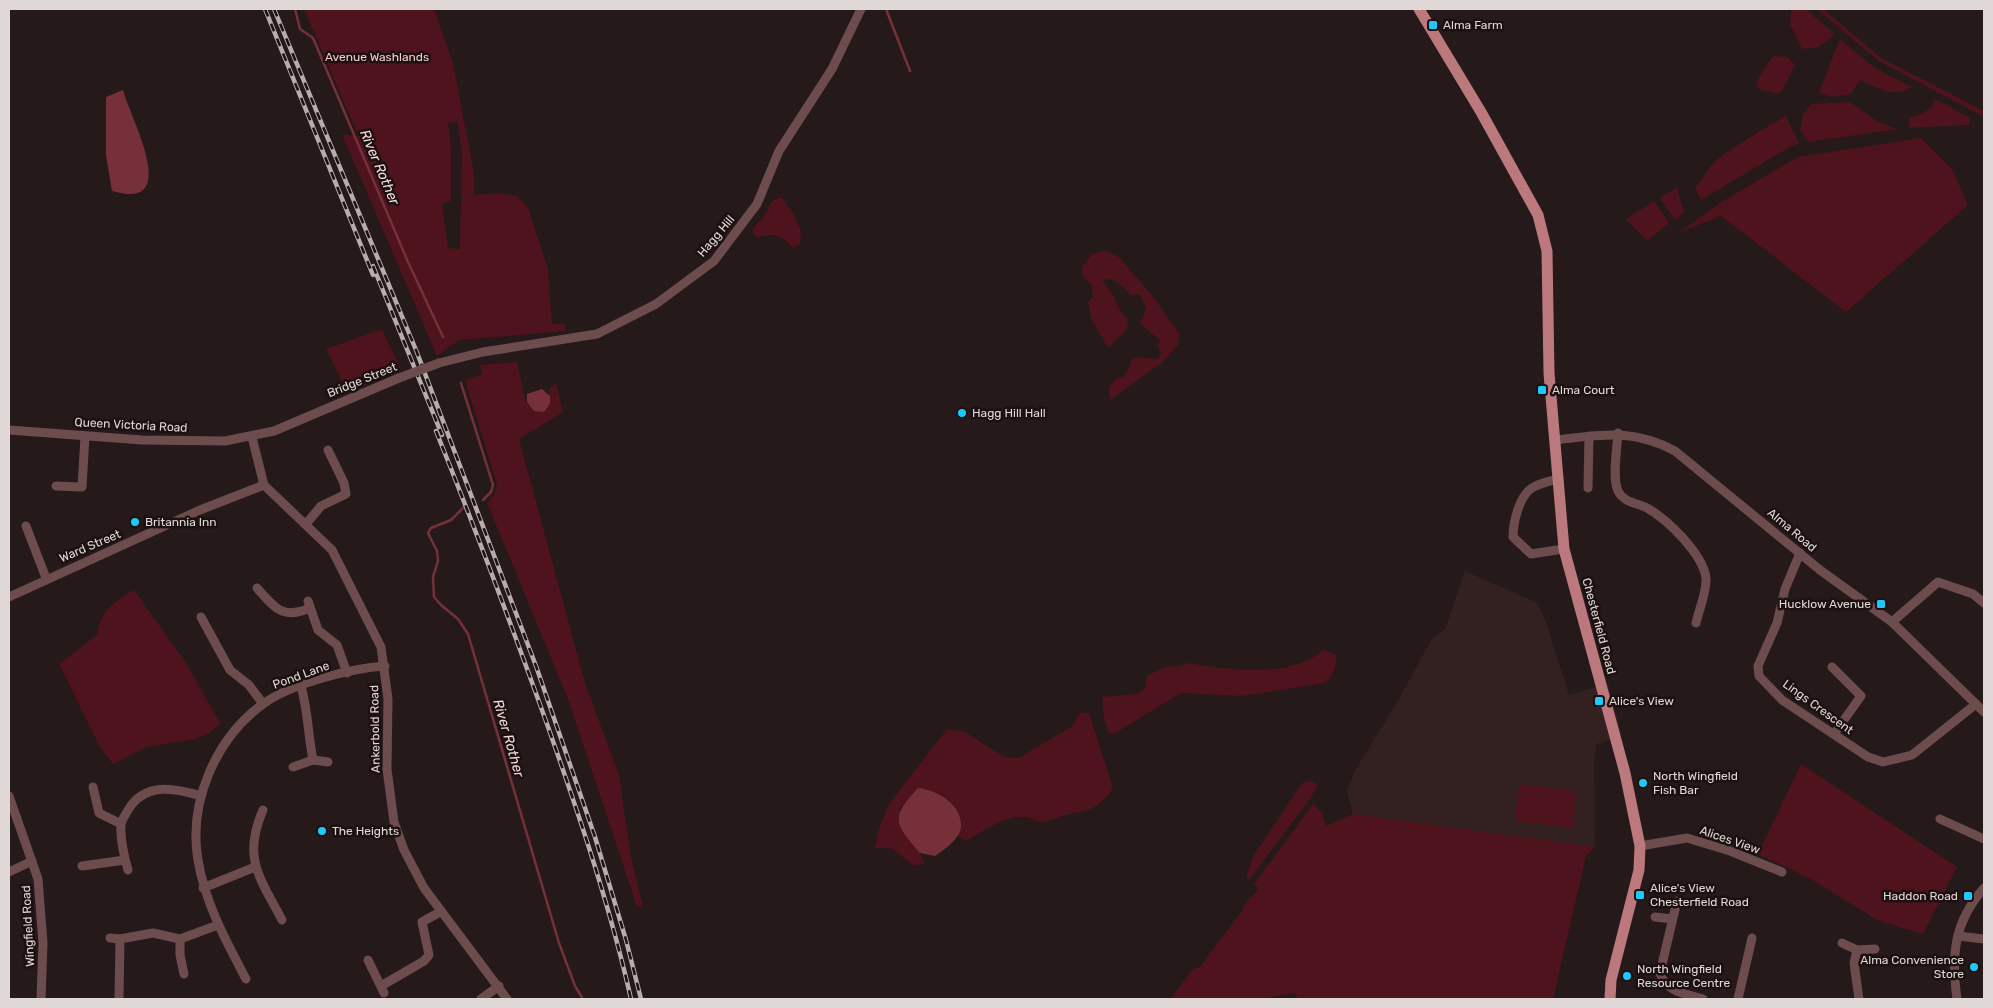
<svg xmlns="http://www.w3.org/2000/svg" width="1993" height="1008" font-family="Rubik,sans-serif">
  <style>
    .built { fill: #332021 }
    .green { fill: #4f131d; fill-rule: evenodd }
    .water { fill: #763039 }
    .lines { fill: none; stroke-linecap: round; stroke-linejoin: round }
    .stream { stroke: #763039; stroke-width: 2.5 }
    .minor { stroke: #6c4c4d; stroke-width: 9 }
    .major { stroke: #bc797d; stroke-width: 11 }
    .rail-casing { stroke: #b7adad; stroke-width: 4.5 }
    .rail { stroke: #1c1011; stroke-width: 2.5; stroke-dasharray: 8; stroke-linecap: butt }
    .minor-bridge { stroke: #6c4c4d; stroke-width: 9 }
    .poi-dot { fill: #1dc9fc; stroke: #1c1011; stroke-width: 2 }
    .labels { text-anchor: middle; stroke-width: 5; stroke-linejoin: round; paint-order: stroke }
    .poi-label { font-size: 12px; fill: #e0d7d7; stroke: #1c1011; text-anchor: start }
    .park-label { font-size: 12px; fill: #f7cacc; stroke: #1c1011 }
    .street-label { font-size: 12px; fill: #e0d7d7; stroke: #1c1011 }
    .water-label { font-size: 14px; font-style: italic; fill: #f3dbdc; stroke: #1c1011 }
  </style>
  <rect width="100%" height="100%" fill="#26191a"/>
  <polygon class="built" points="1465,571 1536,602 1545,619 1569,695 1608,683 1622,737 1596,744 1594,766 1595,847 1353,814 1347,791 1356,769 1400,697 1431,640 1445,629"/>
  <g class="green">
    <path d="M304,9H434L453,63L474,173V195L497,193L517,196L528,208L548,269L552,324H565L566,331L459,340L437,356L342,134L359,137ZM457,122L462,155L460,249L448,248L442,203L451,201V147L448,123Z"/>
    <polygon points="1791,9 1805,9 1835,34 1819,47 1802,49 1790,24"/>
    <polygon points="1817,9 1823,9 1881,58 1984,111 1984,117 1879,61"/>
    <path d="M1840,39L1875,68L1912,87C1895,99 1876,87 1860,80L1851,94L1830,97L1819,92Z"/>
    <polygon points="1773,56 1788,57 1795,65 1785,86 1779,94 1758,89 1757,80"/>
    <polygon points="1934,100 1939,101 1970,118 1969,125 1908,128 1910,118 1923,113 1932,107"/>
    <polygon points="1850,102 1880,123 1898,129 1809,142 1800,131 1803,114 1811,104"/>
    <path d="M1786,116L1799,144L1793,145L1701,200L1695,188C1702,181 1705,173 1711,166C1720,153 1770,125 1786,116Z"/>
    <polygon points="1921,138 1952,169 1968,205 1846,312 1721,216 1680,232 1723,201 1798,157"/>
    <polygon points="1677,187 1684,213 1675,220 1660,198"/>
    <path d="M782,197C791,213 806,226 799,245L792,247C780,233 775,234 757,237L753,234V228L763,218L772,201Z"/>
    <polygon points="1654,201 1669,223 1647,241 1626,219"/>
    <path d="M1105,251L1119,257L1151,294L1179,333L1178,345L1163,362L1110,400L1109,387L1117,378L1125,376L1133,357L1158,359L1161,353L1158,347L1160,340L1140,323L1146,309L1140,294L1131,295C1122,285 1116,279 1102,279C1105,286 1111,290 1114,297C1119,306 1119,312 1128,319L1127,330L1108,348L1091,318L1088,302L1093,297L1092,285L1083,277L1081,268L1092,254Z"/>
    <polygon points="382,329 401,369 348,393 326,349"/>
    <polygon points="517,362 525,400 534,411 550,404 549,389 556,383 563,412 519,439 585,683 619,775 631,858 643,907 637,907 568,699 487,503 494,495 497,484 465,380 482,374 480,365"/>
    <path d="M134,590L186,663L220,723L211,732L196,739L146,747L113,764L100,747L59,664L97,635C101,609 113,603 134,590Z"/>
    <path d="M1323,649L1336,655C1337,667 1334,674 1326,683L1241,696L1181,693L1115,733H1109L1104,718L1102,697L1136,694L1145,688L1147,676L1165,667L1180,666L1189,663C1225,670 1296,679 1323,649Z"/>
    <path d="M1080,713H1089L1113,788C1098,809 1092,810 1068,814C1059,816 1052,821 1042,822C1036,822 1030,817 1023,817C1004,816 982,832 966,841L957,835C972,809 938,796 919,788L900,808V828L920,853L925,864L913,865L891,848H875L879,829L889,804L947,729L965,732L1006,758H1018L1071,727Z"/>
    <polygon points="1801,764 1957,867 1923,934 1877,920 1809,878 1758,854"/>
    <polygon points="1312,781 1318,786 1309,800 1249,880 1246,878 1253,857 1302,783"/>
    <polygon points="1519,784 1576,791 1573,828 1515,821"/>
    <polygon points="1313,804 1322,813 1326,826 1353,814 1595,847 1586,856 1553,999 1297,999 1296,993 1267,998 1170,999 1193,969 1200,967 1242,911 1246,902 1259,889 1254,884"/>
  </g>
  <g class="water">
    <path d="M123,90C131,120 183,212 112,191L106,155V97Z"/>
    <polygon points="542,389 550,396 550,404 544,412 534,411 527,402 527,394"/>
    <path d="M918,788C937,790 963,805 961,827C960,839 944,850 935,856L920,853C894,823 890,818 918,788Z"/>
  </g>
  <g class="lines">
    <g class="stream">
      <polyline points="295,9 300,29 313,38 408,262 443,337"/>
      <polyline points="886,9 910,71"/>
      <polyline points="461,383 493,485 491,492 483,500"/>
      <polyline points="464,507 451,520 431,528 428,533 437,551 438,561 433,577 434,597 441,605 458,619 468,634 559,943 575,986 583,999"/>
    </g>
    <g class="minor">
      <polyline points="439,363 483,352 597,334 656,304 714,261 757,204 779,151 832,69 861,9"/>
      <polyline points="9,430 142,440 225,441 274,431 399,378"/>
      <path d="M1618,433C1617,448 1612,479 1618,491C1623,502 1637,503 1647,508C1667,519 1703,554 1706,578C1707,592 1699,609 1696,623"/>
      <polyline points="252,437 264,485 332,550 381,647 388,699 387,769 394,822 404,850 424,888 507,999"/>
      <path d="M1555,440C1601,435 1632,428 1675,451L1820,570L1892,622L1984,712"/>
      <path d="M1559,479C1549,481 1540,483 1532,488C1519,496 1513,523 1513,537L1531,554L1564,549"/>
      <polyline points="56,486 82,487 85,436"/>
      <polyline points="1588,488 1589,436"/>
      <polyline points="306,524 321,506 346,494 344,483 328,450"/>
      <polyline points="26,526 46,578"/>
      <polyline points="1800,553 1785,589 1777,623 1758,666 1759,676 1782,700 1868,757 1883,762 1912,755 1976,704"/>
      <path d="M257,588C275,608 282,620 310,608"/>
      <polyline points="9,597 200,510 264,485"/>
      <polyline points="308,601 318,630 337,645 347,673"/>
      <polyline points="201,617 230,670 249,685 263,704"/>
      <polyline points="1892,622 1938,582 1973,594 1984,603"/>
      <polyline points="1832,667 1861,696 1834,734"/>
      <path d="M301,686C308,711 308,735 313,760L328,762"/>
      <polyline points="293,767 313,760"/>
      <polyline points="93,787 99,813 121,824"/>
      <polyline points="9,796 38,879 43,943 41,999"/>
      <path d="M263,810C242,858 260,878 282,920"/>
      <polyline points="1940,819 1984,839"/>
      <polyline points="1640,846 1687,838 1730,851 1782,872"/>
      <polyline points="82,866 125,860"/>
      <path d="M128,870C124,857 120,837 121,824C122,819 126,814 128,810C145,782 174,788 201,796"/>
      <polyline points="9,872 32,861"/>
      <polyline points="203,888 255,867"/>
      <path d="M1677,901L1660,973C1666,992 1686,994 1703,999"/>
      <polyline points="1655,917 1672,919"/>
      <polyline points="1958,936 1984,939"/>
      <polyline points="110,938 120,939 153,933 180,939 218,925"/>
      <polyline points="180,939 180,955 184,974"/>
      <polyline points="1842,943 1857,950 1854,963 1859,999"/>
      <polyline points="1857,950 1875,949"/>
      <polyline points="368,960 384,993"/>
      <path d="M246,979C226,941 205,903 198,860C188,802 216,738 263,704C290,684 352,668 385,666"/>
      <polyline points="381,986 424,961 429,955 422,922 440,912"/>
      <polyline points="119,999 120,939"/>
      <polyline points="481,999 499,986"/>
      <polyline points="1738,999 1752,938"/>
      <path d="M1957,999C1951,955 1954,922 1984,888"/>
    </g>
    <polyline class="major" points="1419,9 1481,112 1538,215 1547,251 1549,373 1564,549 1625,773 1640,846 1639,870 1611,980 1610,999"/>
    <defs>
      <g id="rail">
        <polyline points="265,9 373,275"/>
        <polyline points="274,9 416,350 536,666 595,837 626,940 641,999"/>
        <polyline points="373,266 442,435"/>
        <path d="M436,431C475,528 512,626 547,724C579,815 610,906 631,999"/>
      </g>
    </defs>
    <use href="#rail" class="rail-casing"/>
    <use href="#rail" class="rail"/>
    <polyline class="minor-bridge" points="399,378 439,363"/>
  </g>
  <g class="poi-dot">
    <rect x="1428" y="20" width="10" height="10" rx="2.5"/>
    <rect x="1537" y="385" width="10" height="10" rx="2.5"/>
    <circle cx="962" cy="413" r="5"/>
    <circle cx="135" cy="522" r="5"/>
    <rect x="1876" y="599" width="10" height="10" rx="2.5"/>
    <rect x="1594" y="696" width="10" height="10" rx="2.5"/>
    <circle cx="1643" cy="783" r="5"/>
    <circle cx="322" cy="831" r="5"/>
    <rect x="1635" y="890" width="10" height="10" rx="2.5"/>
    <rect x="1963" y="891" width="10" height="10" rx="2.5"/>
    <circle cx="1974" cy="967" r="5"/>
    <circle cx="1627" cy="976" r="5"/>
  </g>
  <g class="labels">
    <g class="poi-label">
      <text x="1443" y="29">Alma Farm</text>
      <text x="1552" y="394">Alma Court</text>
      <text x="972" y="417">Hagg Hill Hall</text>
      <text x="145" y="526">Britannia Inn</text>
      <text x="1871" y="608" text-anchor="end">Hucklow Avenue</text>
      <text x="1609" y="705">Alice's View</text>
      <text x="1653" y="780">North Wingfield<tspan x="1653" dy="14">Fish Bar</tspan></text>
      <text x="332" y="835">The Heights</text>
      <text x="1650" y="892">Alice's View<tspan x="1650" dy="14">Chesterfield Road</tspan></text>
      <text x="1958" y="900" text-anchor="end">Haddon Road</text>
      <text x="1964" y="964" text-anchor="end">Alma Convenience<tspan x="1964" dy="14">Store</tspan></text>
      <text x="1637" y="973">North Wingfield<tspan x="1637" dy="14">Resource Centre</tspan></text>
    </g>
    <g class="park-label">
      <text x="377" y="61">Avenue Washlands</text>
    </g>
    <g class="street-label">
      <text transform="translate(716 236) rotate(-50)" y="4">Hagg Hill</text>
      <text transform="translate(362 380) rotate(-22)" y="4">Bridge Street</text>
      <text transform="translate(131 425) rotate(3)" y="4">Queen Victoria Road</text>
      <text transform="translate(1792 530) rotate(40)" y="4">Alma Road</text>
      <text transform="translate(90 546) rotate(-23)" y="4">Ward Street</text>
      <text transform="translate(1599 626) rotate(75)" y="4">Chesterfield Road</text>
      <text transform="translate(301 675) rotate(-20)" y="4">Pond Lane</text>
      <text transform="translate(1818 707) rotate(36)" y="4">Lings Crescent</text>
      <text transform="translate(375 729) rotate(-91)" y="4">Ankerbold Road</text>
      <text transform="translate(1730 840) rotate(19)" y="4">Alices View</text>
      <text transform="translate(28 926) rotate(-93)" y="4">Wingfield Road</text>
    </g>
    <g class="water-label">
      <text transform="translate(380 167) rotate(67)" y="5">River Rother</text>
      <text transform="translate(509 738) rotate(74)" y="5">River Rother</text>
    </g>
  </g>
  <rect width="1993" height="1008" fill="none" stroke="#e0d7d7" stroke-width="20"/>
</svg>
